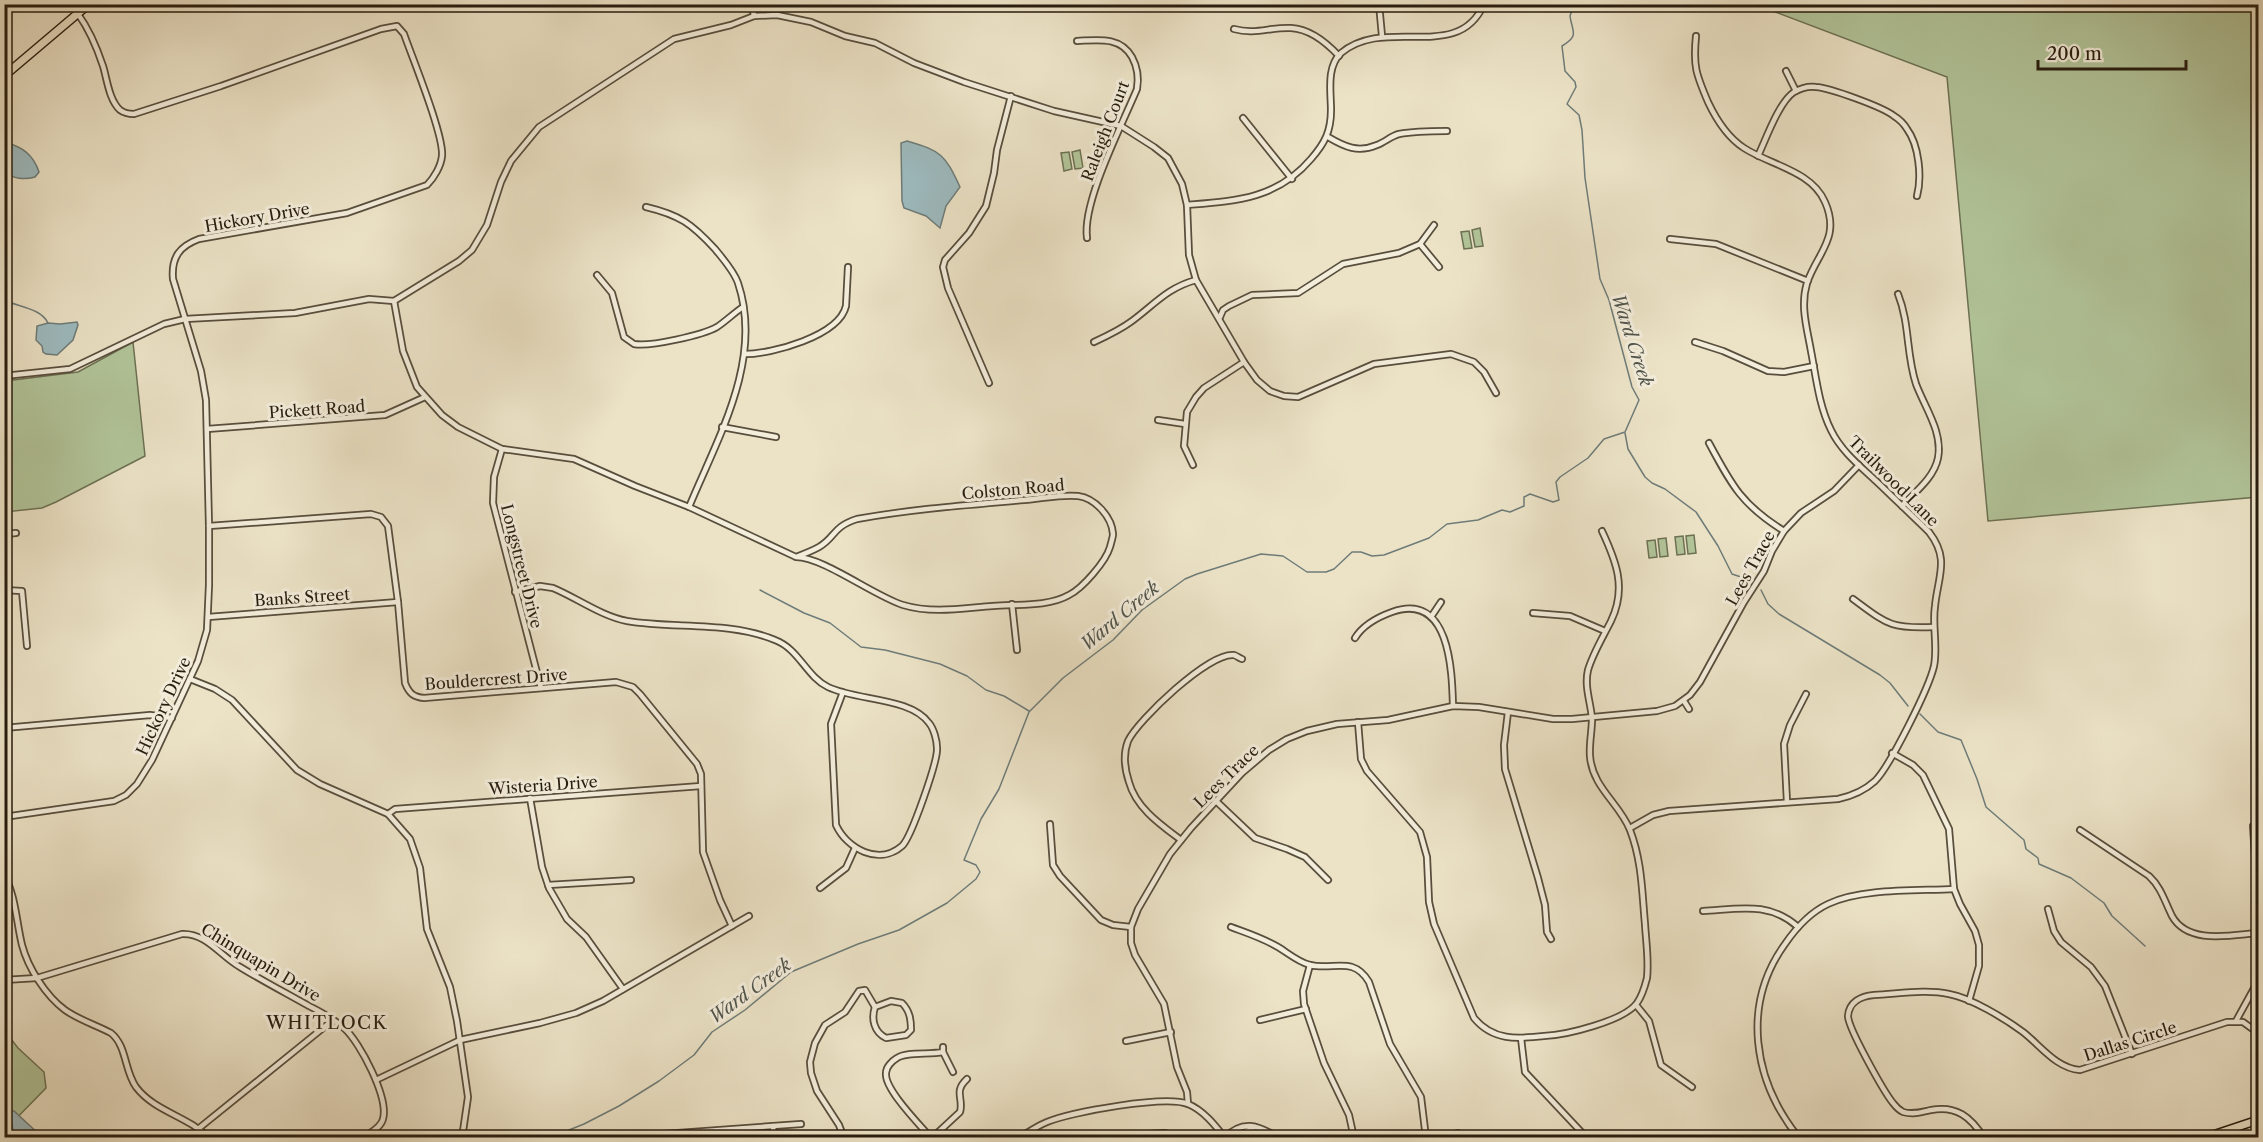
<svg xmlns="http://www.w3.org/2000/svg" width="2263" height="1142" font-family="'Libre Caslon Text',serif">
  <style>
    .green { fill: #b2c59a; stroke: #6c7154; stroke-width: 1.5 }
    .water { fill: #9dbbc0; stroke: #6e7c79; stroke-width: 1.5 }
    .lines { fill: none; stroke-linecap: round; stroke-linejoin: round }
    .stream { stroke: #6e7c79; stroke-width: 1.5 }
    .minor-casing { stroke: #584e3d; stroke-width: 8 }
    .primary-casing { stroke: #271d0f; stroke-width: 10 }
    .trunk-casing { stroke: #271d0f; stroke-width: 10 }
    .minor { stroke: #f3eddb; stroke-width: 4.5 }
    .primary { stroke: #ece3c7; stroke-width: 7 }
    .trunk { stroke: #ece3c7; stroke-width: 7 }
    .labels { text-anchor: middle; stroke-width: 6; stroke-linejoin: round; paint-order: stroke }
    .street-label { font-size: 16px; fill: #271d0f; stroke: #f3eddb }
    .water-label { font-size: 18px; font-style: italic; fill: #50544d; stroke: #f3eddb }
    .neighbourhood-label { font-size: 18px; letter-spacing: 1.5px; fill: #271d0f; stroke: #f3eddb }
  </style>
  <rect width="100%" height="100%" fill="#ece3c7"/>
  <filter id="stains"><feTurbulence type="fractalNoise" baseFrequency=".00333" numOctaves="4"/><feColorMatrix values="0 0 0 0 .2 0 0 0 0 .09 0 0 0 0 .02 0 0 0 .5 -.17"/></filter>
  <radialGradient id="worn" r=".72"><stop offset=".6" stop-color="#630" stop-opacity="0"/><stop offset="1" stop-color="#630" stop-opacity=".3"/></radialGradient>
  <g class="green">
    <path d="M1757,5H2258V392L2254,395C2253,404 2252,410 2258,417V497L1988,521L1947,77Z"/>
    <polygon points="1080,150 1083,168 1075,169 1072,152"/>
    <polygon points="1069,152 1072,169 1064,171 1061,153"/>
    <polygon points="1480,228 1483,246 1475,247 1472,230"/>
    <polygon points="1469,231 1472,248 1464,249 1461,232"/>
    <polygon points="133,342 145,456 56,502 42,508 5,512 5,381 78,372"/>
    <polygon points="1694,535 1696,553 1688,554 1686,536"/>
    <polygon points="1683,536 1685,554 1677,555 1675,537"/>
    <polygon points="1666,538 1668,556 1660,557 1658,539"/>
    <polygon points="1655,540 1657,557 1649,558 1647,541"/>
    <polygon points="4,1030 18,1048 44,1072 46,1088 5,1130"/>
  </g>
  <g class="water">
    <path d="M907,141C942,151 945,155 960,187L946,206L940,228L926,216L904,208L902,201L901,143Z"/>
    <path d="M5,142C22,147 33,154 39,172L35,177C25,180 13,179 5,172Z"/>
    <polygon points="77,322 78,325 73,340 57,355 46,354 43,352 42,346 36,340 37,326 48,323 60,324"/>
    <polygon points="10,1111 14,1111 42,1137 14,1137"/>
  </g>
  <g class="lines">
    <g class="stream">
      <path d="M4,300C18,307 41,308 48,323"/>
      <polyline points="1625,433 1628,449 1645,477 1652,483 1665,489 1696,512 1718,546 1732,574 1747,579"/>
      <polyline points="760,590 804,613 830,623 861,647 885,650 940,664 967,676 986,690 1004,696 1029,711"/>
      <polyline points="1761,590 1768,604 1779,614 1880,675 1890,683 1908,706"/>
      <polyline points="1920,714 1938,732 1961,740 1977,779 1986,807 2024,840 2026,849 2038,858 2039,864 2071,878 2104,903 2112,916 2145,946"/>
      <path d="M549,1138L584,1124L619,1106L659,1081L694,1055L712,1032L745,1010L791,972L858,944L899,930L947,903L976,879L980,872L976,865L964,860L981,819L999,789L1029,712L1063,678L1113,640L1142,610L1185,579L1197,574L1261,554L1283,556L1307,572H1326L1334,569L1352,552H1361L1372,556L1384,555L1429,538L1447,524L1478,520L1502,510L1510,512L1524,506V497L1530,494L1553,502L1559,500L1556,482L1560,477L1588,458L1604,439L1625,432L1639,400L1632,387L1609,300L1600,279L1585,178L1582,130L1579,115L1567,104L1576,87L1575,82L1565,71L1562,46C1580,35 1572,32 1570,16L1574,4"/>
    </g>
    <defs>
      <g id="minor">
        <polyline points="752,4 754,16"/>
        <polyline points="1379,4 1382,36"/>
        <polyline points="4,15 17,4"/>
        <path d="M1234,29C1255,35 1270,27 1291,28C1310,29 1326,42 1339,56"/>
        <path d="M1077,41C1098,40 1120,36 1132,57C1138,68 1139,77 1137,89C1122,125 1082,202 1087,238"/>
        <polyline points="1786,71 1796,91"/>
        <polyline points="1243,118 1292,179"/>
        <path d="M1328,137C1345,147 1358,153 1377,145C1385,142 1391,136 1399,134C1415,131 1431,131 1447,131"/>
        <path d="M1758,156C1766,139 1779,102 1794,92C1801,88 1809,86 1816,87C1830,88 1883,107 1894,116C1899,119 1904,124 1907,129C1919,145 1922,177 1917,196"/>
        <path d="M1187,205C1236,201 1277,199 1311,159C1325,143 1331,131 1331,110C1331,92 1326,67 1341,53C1386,15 1458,64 1484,4"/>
        <path d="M646,207C680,215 692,224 715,249C723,259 734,271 738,283C764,360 717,439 689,507"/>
        <polyline points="1670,239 1716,244 1808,281"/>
        <polyline points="1420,244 1439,267"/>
        <path d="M597,275L612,293L624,337L634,344C650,347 703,335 717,327C726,321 734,313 743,307"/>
        <path d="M1898,294C1910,324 1906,354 1916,384C1925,408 1943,432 1938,458C1934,478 1915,492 1902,506"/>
        <path d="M394,301L403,351L417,387L442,415L458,427L502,449L574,459L635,486L689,507L796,557C804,554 812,551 819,547C836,537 832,527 857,519C913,509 968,505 1024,500C1042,499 1060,494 1078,496C1095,498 1112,517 1113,534C1113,537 1111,543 1110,547C1106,561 1083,588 1069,595C1048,607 1017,604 993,606C964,608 933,614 903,605C874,596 823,557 796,557"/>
        <polyline points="1220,317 1223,310 1229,306 1252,295 1298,293 1343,264 1399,253 1420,244 1434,225"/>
        <path d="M1094,342C1107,336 1120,330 1132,321C1155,304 1167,288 1196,280"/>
        <polyline points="1695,342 1723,351 1768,371 1784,372 1814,366"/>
        <path d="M745,354C772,354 839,336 846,306L848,267"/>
        <polyline points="4,376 70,369 164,324 185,319 295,313 369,299 394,301 459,261 472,250 487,225 501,182 511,161 539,127 674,39 731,25 754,16 777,15 811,22 845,36 875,43 914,63 964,82 1054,111 1121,126 1154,147 1168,158 1182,184 1187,205 1189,255 1196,280 1244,362 1257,380 1270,391 1284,396 1298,397 1374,364 1451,354 1474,362 1484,372 1496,393"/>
        <polyline points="989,383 948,288 943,267 945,260 969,233 986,206 994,173 997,150 1011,96"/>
        <polyline points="1158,420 1185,424"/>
        <polyline points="722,427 776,437"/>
        <polyline points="207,429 385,415 425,397"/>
        <path d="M1709,443C1732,486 1742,505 1784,531"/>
        <polyline points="502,449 494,477 493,503 541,688"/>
        <polyline points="1193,465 1184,446 1187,412 1196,397 1204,388 1244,362"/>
        <path d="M209,526L371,514L381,517L388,526L398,602L405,683C409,693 413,697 424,698L616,682L633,687L640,694L697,764L701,774L703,852L720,900L732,926"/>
        <polyline points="4,534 16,533"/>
        <polyline points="4,590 22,591 27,646"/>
        <path d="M515,592L540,586L553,588C577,598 601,616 627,621C675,629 729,621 775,640C799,649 806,676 828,687C857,701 910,697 929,723C934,729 937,741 937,748C938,761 911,838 902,846C879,866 847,849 836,825L831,724L843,692"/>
        <path d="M1853,599C1887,624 1890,629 1934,627"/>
        <polyline points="1012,604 1017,650"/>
        <polyline points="1533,613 1570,616 1605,631"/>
        <polyline points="208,617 398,602"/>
        <polyline points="1431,617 1441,602"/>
        <path d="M1355,638C1363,625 1378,617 1392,612C1450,591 1452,671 1453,706"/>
        <polyline points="190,679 215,689 232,700 297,770 320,784 388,814 410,839 420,868 427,929 450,987 457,1021 468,1097 462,1138"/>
        <polyline points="1684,701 1689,709"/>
        <polyline points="1508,712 1504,745 1505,769 1538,878 1545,905 1547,932 1551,939"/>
        <path d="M1358,722L1361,759L1367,771L1420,832L1427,857L1429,902L1434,924L1474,1018C1493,1041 1517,1039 1544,1036C1566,1035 1624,1021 1637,1003C1642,996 1645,986 1647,978C1649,960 1646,942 1645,924C1642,892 1642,861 1630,830C1620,804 1592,787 1590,756C1589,744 1592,731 1592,719C1591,703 1584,687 1588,670C1593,653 1603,637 1611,621C1627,588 1616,561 1602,531"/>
        <polyline points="4,728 150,715 172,718"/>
        <polyline points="1892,753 1913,765 1923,775 1949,829 1954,889 1960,904 1975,931 1979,945 1979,966 1969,1001"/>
        <polyline points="530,798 542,867 549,888 567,919 586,937 623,989"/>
        <polyline points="1216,801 1255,838 1287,849 1305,857 1328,880"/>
        <polyline points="1787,802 1784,744 1790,725 1806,694"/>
        <polyline points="388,814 395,809 701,786"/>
        <path d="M4,817L114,801L126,795L137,784L152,760L198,661L207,630L209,585V526L206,400L201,371L173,279C171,257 180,246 199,239L347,213L427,185C434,178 441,166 442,156C444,135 412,57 404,34L397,26L381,29L221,86L134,114C129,114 124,113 120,110C109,100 107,79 103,66C97,48 89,29 78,14"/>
        <polyline points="1050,824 1053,865 1060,876 1101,920 1113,925 1131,927"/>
        <polyline points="2253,826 2258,900"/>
        <path d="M1630,828L1653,815L1669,811L1838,799C1852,796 1864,791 1875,781C1890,766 1929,688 1934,666C1938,646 1932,626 1935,606C1938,576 1950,559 1929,532C1911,515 1894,498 1876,481C1860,466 1841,451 1831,430C1819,406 1816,377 1811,351C1807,328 1800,306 1807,283C1817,253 1841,238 1825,202C1812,171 1770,165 1744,148C1727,137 1716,119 1708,102C1696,74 1693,66 1696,36"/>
        <path d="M2080,830L2149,876C2161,887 2165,902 2172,916C2188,945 2231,935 2258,933"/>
        <path d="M1181,840C1161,825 1136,808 1129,782C1125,770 1123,754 1128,741C1138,720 1209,652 1234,655C1237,656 1239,658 1242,659"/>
        <path d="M4,874C16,897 16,920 22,945C28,968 46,996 65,1010C79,1020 96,1025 111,1033C127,1046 124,1070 136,1087C155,1112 188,1116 209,1138"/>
        <polyline points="548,885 631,880"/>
        <polyline points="820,888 846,868 855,848"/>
        <polyline points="2048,909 2054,931 2061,942 2091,967 2105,986 2132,1054"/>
        <path d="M1703,911C1739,909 1769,901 1798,927"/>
        <path d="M1231,927C1247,933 1263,938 1278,947C1288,953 1298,962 1310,965C1333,971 1353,955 1369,982L1390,1044L1421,1097L1426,1138"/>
        <polyline points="1310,965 1303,991 1304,1004 1324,1063 1349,1115 1354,1138"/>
        <path d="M4,980L37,978L182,934C207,933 220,956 240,967C263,981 286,993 309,1006C321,1012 334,1019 344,1028C360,1042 389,1098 383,1119C381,1128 369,1133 363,1138"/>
        <path d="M891,1001L902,1003C910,1011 911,1020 911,1030L906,1035L886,1038C874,1032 871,1019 875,1007Z"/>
        <polyline points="1636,1005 1649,1021 1661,1065 1692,1087"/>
        <polyline points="1260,1020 1306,1009"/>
        <polyline points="2236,1021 2258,981"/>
        <polyline points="1521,1038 1525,1072 1586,1137"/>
        <polyline points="1126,1041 1171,1032"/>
        <polyline points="943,1052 953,1072"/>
        <polyline points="376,1080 460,1040 540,1023 576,1013 603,1001 749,916"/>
        <polyline points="1188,1104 1187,1092 1177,1067 1164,1004 1135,955 1131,943 1131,927 1138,909 1170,854 1191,828 1242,773 1269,750 1287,739 1307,731 1337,724 1388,720 1453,706 1479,707 1553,719 1572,719 1657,711 1675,706 1690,695 1700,682 1744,602 1764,571 1772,551 1784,531 1801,513 1834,491 1859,465"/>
        <polyline points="773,1126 774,1138"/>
        <polyline points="198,1129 333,1020"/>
        <polyline points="648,1138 664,1134 801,1124"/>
        <polyline points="844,1138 839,1125 817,1091 811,1073 810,1062 815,1043 825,1025 845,1012 859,991 865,990 875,1007"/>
        <path d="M931,1138C920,1125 884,1089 886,1073C886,1067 892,1061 897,1058C907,1051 929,1055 943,1052V1047"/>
        <path d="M932,1138L960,1112C964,1098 953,1092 967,1079"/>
        <path d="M1019,1138C1028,1132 1037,1126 1047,1122C1071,1112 1165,1095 1188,1104C1203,1110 1215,1125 1225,1138"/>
        <polyline points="1082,1138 1165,1133 1182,1138"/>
        <path d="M1224,1138C1243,1119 1258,1125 1279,1138"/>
        <polyline points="1233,1138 1255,1127"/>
        <polyline points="1443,1138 1458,1133"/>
        <path d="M1799,1138C1753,1081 1741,1005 1785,944C1796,928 1811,912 1828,904C1861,888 1917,891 1954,889"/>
        <path d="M1984,1138C1971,1117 1956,1105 1931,1110C1922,1112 1913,1115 1903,1112C1899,1110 1896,1107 1893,1103C1884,1092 1848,1028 1848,1016C1849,1002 1861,996 1874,995C1898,994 1925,989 1949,994C1971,998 2004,1018 2023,1032C2041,1046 2056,1068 2080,1070L2227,1022H2243L2258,1033"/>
      </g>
      <polyline id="primary" points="4,76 89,4"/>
      <polyline id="trunk" points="2204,1138 2258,1120"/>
    </defs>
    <use href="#minor" class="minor-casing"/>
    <use href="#primary" class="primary-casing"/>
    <use href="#trunk" class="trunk-casing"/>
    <use href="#minor" class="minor"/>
    <use href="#primary" class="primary"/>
    <use href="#trunk" class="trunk"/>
  </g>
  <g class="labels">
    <g class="street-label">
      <text transform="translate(1105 131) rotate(-69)" y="6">Raleigh Court</text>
      <text transform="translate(257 217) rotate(-10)" y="6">Hickory Drive</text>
      <text transform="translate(317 409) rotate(-4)" y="6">Pickett Road</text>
      <text transform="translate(1894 481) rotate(45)" y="6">Trailwood Lane</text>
      <text transform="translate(1013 489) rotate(-5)" y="6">Colston Road</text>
      <text transform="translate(522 566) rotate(76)" y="6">Longstreet Drive</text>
      <text transform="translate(1750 568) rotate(-61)" y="6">Lees Trace</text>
      <text transform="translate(302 597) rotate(-4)" y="6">Banks Street</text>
      <text transform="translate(496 679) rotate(-4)" y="6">Bouldercrest Drive</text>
      <text transform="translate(163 706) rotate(-65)" y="6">Hickory Drive</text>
      <text transform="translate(1226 776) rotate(-44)" y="6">Lees Trace</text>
      <text transform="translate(543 785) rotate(-4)" y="6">Wisteria Drive</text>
      <text transform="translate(261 962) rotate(31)" y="6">Chinquapin Drive</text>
      <text transform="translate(2130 1041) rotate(-18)" y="6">Dallas Circle</text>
    </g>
    <g class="water-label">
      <text transform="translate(1632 340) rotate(72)" y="6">Ward Creek</text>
      <text transform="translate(1120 616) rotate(-40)" y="6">Ward Creek</text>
      <text transform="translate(750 991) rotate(-36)" y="6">Ward Creek</text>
    </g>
    <g class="neighbourhood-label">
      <text x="327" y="1029">WHITLOCK</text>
    </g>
  </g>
  <rect width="2263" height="1142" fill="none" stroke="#ece3c7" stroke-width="24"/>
  <rect x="6" y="6" width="2251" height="1130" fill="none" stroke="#271d0f" stroke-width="3"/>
  <rect x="12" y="12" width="2239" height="1118" fill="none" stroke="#271d0f" stroke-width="1.5"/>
  <path d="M2038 60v9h148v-9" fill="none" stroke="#271d0f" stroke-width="3"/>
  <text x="2047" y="60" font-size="18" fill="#271d0f" stroke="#f3eddb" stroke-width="4.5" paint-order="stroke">200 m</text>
  <rect width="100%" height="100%" filter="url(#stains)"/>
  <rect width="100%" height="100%" fill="url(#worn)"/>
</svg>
